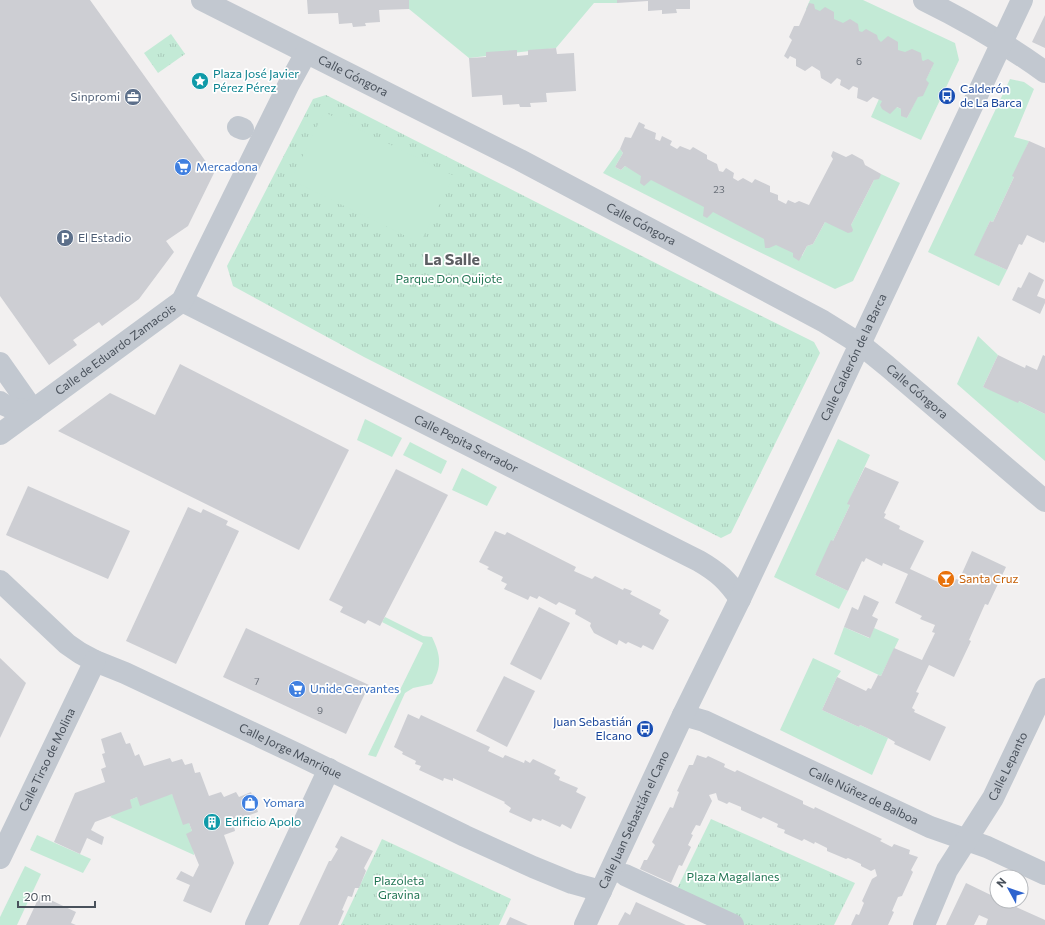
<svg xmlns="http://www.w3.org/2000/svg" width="1045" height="925" font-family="Commissioner,sans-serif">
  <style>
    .grass { fill: url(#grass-tufts) }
    .garden { fill: #c3ead6 }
    .building { fill: #cdced3 }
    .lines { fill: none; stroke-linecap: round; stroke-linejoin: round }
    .minor { stroke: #c2c8d0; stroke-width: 22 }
    .labels { text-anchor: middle; stroke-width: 3.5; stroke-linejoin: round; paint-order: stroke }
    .number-label { font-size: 10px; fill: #6a7079 }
    .culture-label { font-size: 12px; fill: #0d838f; stroke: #fff; text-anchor: start }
    .street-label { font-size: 12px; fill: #49515b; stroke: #fff }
    .transit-label { font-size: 12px; fill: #164399; stroke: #fff; text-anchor: start }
    .service-label { font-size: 12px; fill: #4e5e75; stroke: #fff; text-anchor: end }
    .shop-label { font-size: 12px; fill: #366cbe; stroke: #fff; text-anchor: start }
    .park-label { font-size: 12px; fill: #217553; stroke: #fff }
    .food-label { font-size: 12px; fill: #c56008; stroke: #fff; text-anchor: start }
    .district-label { font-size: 16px; font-weight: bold; fill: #5d5f63; stroke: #fff }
  </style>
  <defs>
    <pattern id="grass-tufts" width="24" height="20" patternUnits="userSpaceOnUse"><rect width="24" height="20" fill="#c3ead6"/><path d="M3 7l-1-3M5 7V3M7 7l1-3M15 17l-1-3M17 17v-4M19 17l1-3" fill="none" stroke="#a9caba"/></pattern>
  </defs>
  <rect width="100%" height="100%" fill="#f2f0f0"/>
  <g class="grass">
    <polygon points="171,34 185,54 158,73 144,53"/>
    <polygon points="326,95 687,279 814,342 820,353 731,533 721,538 364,357 233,286 227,266 313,99"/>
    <polygon points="711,819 855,883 834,925 733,925 673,897"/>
    <polygon points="382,839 511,899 499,925 341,925"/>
  </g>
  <g class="garden">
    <polygon points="409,0 617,0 617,3 594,3 556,48 469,58 409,9"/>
    <polygon points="810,0 863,0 955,43 959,60 921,140 871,117 879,99 901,109 907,118 932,67 806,9"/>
    <polygon points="1010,79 1024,82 1034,89 1014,137 1029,141 1014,177 993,222 990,221 975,255 1007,270 999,286 928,252"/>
    <polygon points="324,112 454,176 420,243 291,180"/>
    <polygon points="620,149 623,153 615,167 621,170 625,166 802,256 807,246 813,244 825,222 851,225 874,180 881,174 900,183 853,281 835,289 733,239 603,173"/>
    <polygon points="978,336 998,355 983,387 1019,401 1045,414 1045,461 957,384"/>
    <polygon points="365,419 402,438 392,457 357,440"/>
    <polygon points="838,439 870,455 848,503 850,505 833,541 815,575 848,591 839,609 774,577"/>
    <polygon points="410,442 447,461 441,474 403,455"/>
    <polygon points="462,468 497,487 487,506 452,490"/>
    <path d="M385,617L423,636L432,637C441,656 442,666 432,684L413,688L405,693L376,757L368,755L423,643L382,622Z"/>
    <polygon points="844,627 869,638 874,628 899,639 881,676 834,654"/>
    <polygon points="813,658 841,671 837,677 822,710 859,727 860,725 888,738 872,775 780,730"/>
    <polygon points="172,794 189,823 192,831 194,855 110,817 130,800 137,797"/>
    <polygon points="37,835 91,859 83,873 30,850"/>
    <polygon points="25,866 41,874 17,925 0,925 0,917"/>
  </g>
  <g class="building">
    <polygon points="0,0 90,0 214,173 188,226 166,241 174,252 139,299 102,326 99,322 73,340 77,345 49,365 0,296"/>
    <polygon points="307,0 409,0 409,9 379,10 380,22 365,23 366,26 353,27 352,23 339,24 338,13 308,14"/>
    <polygon points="617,0 690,0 690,9 676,9 677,13 662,14 662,10 648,11 648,1 617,3"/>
    <polygon points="809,3 814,4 815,9 820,11 825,7 834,12 834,19 843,23 850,19 858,24 859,31 862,32 866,29 877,35 878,39 881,42 888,36 898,42 898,50 905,52 912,49 921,53 922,60 923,61 928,59 934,63 926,80 929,83 923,96 918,97 907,118 901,116 901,109 897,107 890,114 882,109 880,105 882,101 873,97 867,102 857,98 858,88 853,86 849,90 840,85 841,80 837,78 831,84 821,78 820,71 812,66 805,71 796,66 796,59 790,56 788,59 784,56 792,40 789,37 794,26 799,26"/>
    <polygon points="1045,15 1045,48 1032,42"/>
    <polygon points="556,48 557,54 574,53 576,91 546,93 547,102 530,103 531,107 520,107 519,104 503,105 502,95 472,97 469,58 486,57 486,52 517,50 517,56 528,55 528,50"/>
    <polygon points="639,122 645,125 644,128 656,133 655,139 660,141 662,136 672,141 670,145 677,149 680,146 690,150 693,147 707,155 707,159 717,164 719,171 723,172 726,168 734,173 733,178 738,181 743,178 752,183 755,179 770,186 770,192 778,195 778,200 786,204 788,200 795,203 799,201 809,205 833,159 831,156 833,151 846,157 852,154 863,160 865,165 881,174 879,179 874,180 851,225 853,230 852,232 848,233 825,222 813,244 807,246 799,261 793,257 793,253 776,245 769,248 765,248 764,239 713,212 707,218 703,216 704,207 651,180 644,186 640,183 641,176 625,166 621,170 615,167 623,153 620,149 625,137 631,138"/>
    <polygon points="1029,141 1045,148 1045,241 1044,243 1027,235 1022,245 1019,244 1007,270 974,255 990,221 993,222 1014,177 1012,176"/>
    <polygon points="1029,272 1044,280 1037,296 1045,299 1045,303 1040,314 1012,300 1018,287 1021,288"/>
    <polygon points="998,355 1025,368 1026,365 1037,370 1043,355 1045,356 1045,414 1019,401 1018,403 983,387"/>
    <polygon points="180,364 349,450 299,550 58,431 110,393 155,415"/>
    <polygon points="865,467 899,482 884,513 886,514 884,518 900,526 899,529 924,541 910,569 938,582 939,579 953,586 956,579 959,580 972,551 1006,567 988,605 985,604 969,640 971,641 954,677 929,665 916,692 919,693 912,708 915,710 914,712 946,727 930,761 894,744 895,742 888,738 860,725 859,727 822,710 837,677 866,691 868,688 871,689 878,675 881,676 894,648 922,660 935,633 932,632 935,625 920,619 922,616 895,603 908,574 883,563 882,566 866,558 864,562 862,561 848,591 815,575 831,540 833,541 850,505 847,504"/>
    <polygon points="396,469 448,495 380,626 368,620 365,624 340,612 343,607 329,600"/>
    <polygon points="28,486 130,531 108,579 6,535"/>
    <polygon points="188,507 201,513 203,509 228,521 226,525 239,531 176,664 126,641"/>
    <polygon points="495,531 505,535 507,532 576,567 574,571 592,579 595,576 623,590 624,588 632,591 630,594 661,610 659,614 669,620 653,650 643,645 641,648 628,642 626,644 619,640 617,645 594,633 590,626 591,623 575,614 576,610 559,602 556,605 539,596 537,599 530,596 528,600 504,589 507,584 501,581 503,577 487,569 489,567 479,562"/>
    <polygon points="864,595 879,602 872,616 878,619 870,638 844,627 852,607 858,610"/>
    <polygon points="539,607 570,623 541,680 510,664"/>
    <polygon points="246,628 369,685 346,734 223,677"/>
    <polygon points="0,658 26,683 0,738"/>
    <polygon points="504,676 535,691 507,747 476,731"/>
    <polygon points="408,714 419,719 421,715 490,747 488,751 503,758 505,755 524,763 525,760 530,763 533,759 556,770 554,774 560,777 559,780 578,788 576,792 586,797 571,829 562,824 560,827 542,819 541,821 533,818 531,822 509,812 511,808 504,803 505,802 453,778 453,781 444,778 443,781 419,770 421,766 415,764 416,761 402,754 403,752 394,747"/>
    <polygon points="121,732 126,744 130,743 135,756 139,754 144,766 170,758 172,762 182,759 185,765 192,763 195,773 200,772 209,796 221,792 224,797 236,792 239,797 251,792 258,812 247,816 248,820 234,826 235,831 224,835 234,863 211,913 183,901 190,885 176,879 181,871 193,877 199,865 186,834 192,831 189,823 183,825 172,794 140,806 137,797 130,800 132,808 95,822 91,830 104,837 102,845 87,838 80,854 54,842 75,793 105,782 101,769 106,767 102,754 105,753 101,739"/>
    <polygon points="697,755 706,758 708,756 725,764 724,767 735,772 737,770 803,801 803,804 814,809 815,807 882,839 880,841 892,847 894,844 910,850 909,854 918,857 911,870 913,872 902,896 898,897 892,911 894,912 888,925 851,925 856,914 859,915 864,903 862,901 872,879 877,876 875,869 871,871 861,866 861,864 848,858 846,859 827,851 827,848 815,842 814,844 804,839 802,841 784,833 785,830 777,827 778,824 763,817 761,819 741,810 741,807 729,802 727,804 718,800 716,793 709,795 712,801 700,826 696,825 691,834 693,835 688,845 691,847 682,866 679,865 671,883 640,869 644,860 647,860 655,845 652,842 670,807 673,808 679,792 677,791 689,765 693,765"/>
    <polygon points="341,836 373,851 364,868 366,871 359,888 355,888 352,897 348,896 342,910 344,911 338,925 299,925 329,861 331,861 338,849 335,847"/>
    <polygon points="966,883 997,898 997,901 1003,901 1045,920 1045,925 986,925 988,919 979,915 974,925 946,925"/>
    <polygon points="40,895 76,912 71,923 76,925 26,925"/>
    <polygon points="636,902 686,925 618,925 625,912 630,915"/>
    <polygon points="510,917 528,925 506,925"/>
  </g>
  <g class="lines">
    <g class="minor">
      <path id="s1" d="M202,0L520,160L823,321L860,344L887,366L1045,501"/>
      <path d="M924,0C967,21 1006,44 1045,72"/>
      <polyline points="238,127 243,129"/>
      <path id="s2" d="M182,301L699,561C718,572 728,581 740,599"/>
      <polyline points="0,363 33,410"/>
      <path d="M0,402C10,410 21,410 33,410"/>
      <path id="s3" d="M0,434L182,301L289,84L306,53"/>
      <path id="s4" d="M0,581L67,644L80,653L95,661L125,673L297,754L465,836L533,867L572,883L601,891"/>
      <path id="s5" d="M683,715L704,721L930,827L987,847L1045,874"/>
      <path id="s6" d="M0,858L95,661"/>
      <polyline points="625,875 733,925"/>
      <polyline points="256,925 329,769"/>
      <path id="s7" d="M585,925L683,715L740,599L1022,0"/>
      <path id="s8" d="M924,925L947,870L993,798L1045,689"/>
    </g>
  </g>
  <defs>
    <symbol id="sight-disc" viewBox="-11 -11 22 22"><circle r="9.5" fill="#0f9aa8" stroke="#fff"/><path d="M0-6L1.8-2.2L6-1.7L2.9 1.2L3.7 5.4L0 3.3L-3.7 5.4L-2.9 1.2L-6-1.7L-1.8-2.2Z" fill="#fff"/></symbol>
    <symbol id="bus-disc" viewBox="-11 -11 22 22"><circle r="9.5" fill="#1a4fb4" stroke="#fff"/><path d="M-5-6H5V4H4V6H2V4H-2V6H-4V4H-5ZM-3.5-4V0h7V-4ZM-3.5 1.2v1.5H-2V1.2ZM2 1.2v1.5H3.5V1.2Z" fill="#fff"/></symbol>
    <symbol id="office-disc" viewBox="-11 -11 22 22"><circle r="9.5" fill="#5c6f8a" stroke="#fff"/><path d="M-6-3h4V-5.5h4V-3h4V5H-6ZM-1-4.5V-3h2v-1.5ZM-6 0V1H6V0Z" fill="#fff"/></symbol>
    <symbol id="supermarket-disc" viewBox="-11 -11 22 22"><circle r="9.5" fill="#3f7fe0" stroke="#fff"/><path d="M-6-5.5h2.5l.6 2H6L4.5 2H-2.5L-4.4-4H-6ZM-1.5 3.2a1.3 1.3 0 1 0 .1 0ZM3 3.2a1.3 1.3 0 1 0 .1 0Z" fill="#fff"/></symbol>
    <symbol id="parking-disc" viewBox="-11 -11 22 22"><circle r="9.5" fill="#5c6f8a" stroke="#fff"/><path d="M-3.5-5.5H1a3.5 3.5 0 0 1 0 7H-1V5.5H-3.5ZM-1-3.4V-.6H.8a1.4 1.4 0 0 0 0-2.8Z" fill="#fff"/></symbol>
    <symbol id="bar-disc" viewBox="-11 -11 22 22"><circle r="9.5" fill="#e8710a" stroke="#fff"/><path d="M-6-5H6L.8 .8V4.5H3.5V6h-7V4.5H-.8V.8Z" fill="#fff"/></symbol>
    <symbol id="shop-disc" viewBox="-11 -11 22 22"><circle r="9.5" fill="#3f7fe0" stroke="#fff"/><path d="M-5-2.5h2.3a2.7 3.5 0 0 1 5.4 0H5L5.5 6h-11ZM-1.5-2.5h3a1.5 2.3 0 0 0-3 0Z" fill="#fff"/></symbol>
    <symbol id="building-disc" viewBox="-11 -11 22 22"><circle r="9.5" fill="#0f9aa8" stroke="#fff"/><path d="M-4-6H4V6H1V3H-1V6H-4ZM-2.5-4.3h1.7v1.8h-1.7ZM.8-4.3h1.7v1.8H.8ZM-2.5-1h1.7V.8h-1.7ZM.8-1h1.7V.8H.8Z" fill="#fff"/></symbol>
  </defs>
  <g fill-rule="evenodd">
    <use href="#sight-disc" x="190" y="71" width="20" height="20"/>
    <use href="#bus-disc" x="937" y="86" width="20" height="20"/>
    <use href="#office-disc" x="123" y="87" width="20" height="20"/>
    <use href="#supermarket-disc" x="173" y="157" width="20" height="20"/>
    <use href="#parking-disc" x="55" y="228" width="20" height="20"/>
    <use href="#bar-disc" x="936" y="569" width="20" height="20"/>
    <use href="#supermarket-disc" x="287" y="679" width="20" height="20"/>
    <use href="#bus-disc" x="635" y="719" width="20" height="20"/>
    <use href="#shop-disc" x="240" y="793" width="20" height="20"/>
    <use href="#building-disc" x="202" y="812" width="20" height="20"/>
  </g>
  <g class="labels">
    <g class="number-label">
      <text x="859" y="65">6</text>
      <text x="719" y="193">23</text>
      <text x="257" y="685">7</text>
      <text x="320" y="714">9</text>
    </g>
    <g class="culture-label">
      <text x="213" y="78">Plaza José Javier<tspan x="213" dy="14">Pérez Pérez</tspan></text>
      <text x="225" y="826">Edificio Apolo</text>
    </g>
    <g class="street-label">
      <text dy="4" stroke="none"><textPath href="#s1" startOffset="169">Calle Góngora</textPath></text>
      <text dy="4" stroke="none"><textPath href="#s1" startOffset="493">Calle Góngora</textPath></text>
      <text dy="4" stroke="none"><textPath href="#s3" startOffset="143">Calle de Eduardo Zamacois</textPath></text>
      <text dy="4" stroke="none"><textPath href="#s7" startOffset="628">Calle Calderón de la Barca</textPath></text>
      <text dy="4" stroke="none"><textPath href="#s1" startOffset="817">Calle Góngora</textPath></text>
      <text dy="4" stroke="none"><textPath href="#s2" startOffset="318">Calle Pepita Serrador</textPath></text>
      <text dy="4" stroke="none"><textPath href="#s4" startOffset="340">Calle Jorge Manrique</textPath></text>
      <text dy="4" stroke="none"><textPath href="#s6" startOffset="109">Calle Tirso de Molina</textPath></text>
      <text dy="4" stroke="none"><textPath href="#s8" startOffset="180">Calle Lepanto</textPath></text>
      <text dy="4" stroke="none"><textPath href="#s5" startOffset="198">Calle Núñez de Balboa</textPath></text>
      <text dy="4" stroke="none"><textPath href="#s7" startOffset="116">Calle Juan Sebastián el Cano</textPath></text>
    </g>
    <g class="transit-label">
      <text x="960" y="93">Calderón<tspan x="960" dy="14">de La Barca</tspan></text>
      <text x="632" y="726" text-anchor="end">Juan Sebastián<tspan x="632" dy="14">Elcano</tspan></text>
    </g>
    <g class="service-label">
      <text x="120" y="101">Sinpromi</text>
      <text x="78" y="242" text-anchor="start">El Estadio</text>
    </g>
    <g class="shop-label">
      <text x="196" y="171">Mercadona</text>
      <text x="310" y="693">Unide Cervantes</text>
      <text x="263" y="807">Yomara</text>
    </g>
    <g class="park-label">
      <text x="449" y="283">Parque Don Quijote</text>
      <text x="733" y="881">Plaza Magallanes</text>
      <text x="399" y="885">Plazoleta<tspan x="399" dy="14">Gravina</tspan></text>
    </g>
    <g class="food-label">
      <text x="959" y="583">Santa Cruz</text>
    </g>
    <g class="district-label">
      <text x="452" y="265">La Salle</text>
    </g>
  </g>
  <g transform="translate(1009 889) rotate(310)"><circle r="19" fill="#ffffff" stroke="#b6b9bd"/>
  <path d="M0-3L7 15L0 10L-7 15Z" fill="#2d63ce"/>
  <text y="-6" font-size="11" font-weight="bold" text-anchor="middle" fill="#49515b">N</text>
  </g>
  <path d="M18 901v6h77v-6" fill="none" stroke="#49515b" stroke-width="2"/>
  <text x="24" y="901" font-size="12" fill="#49515b" stroke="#ffffff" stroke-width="3" paint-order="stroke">20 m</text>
</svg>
